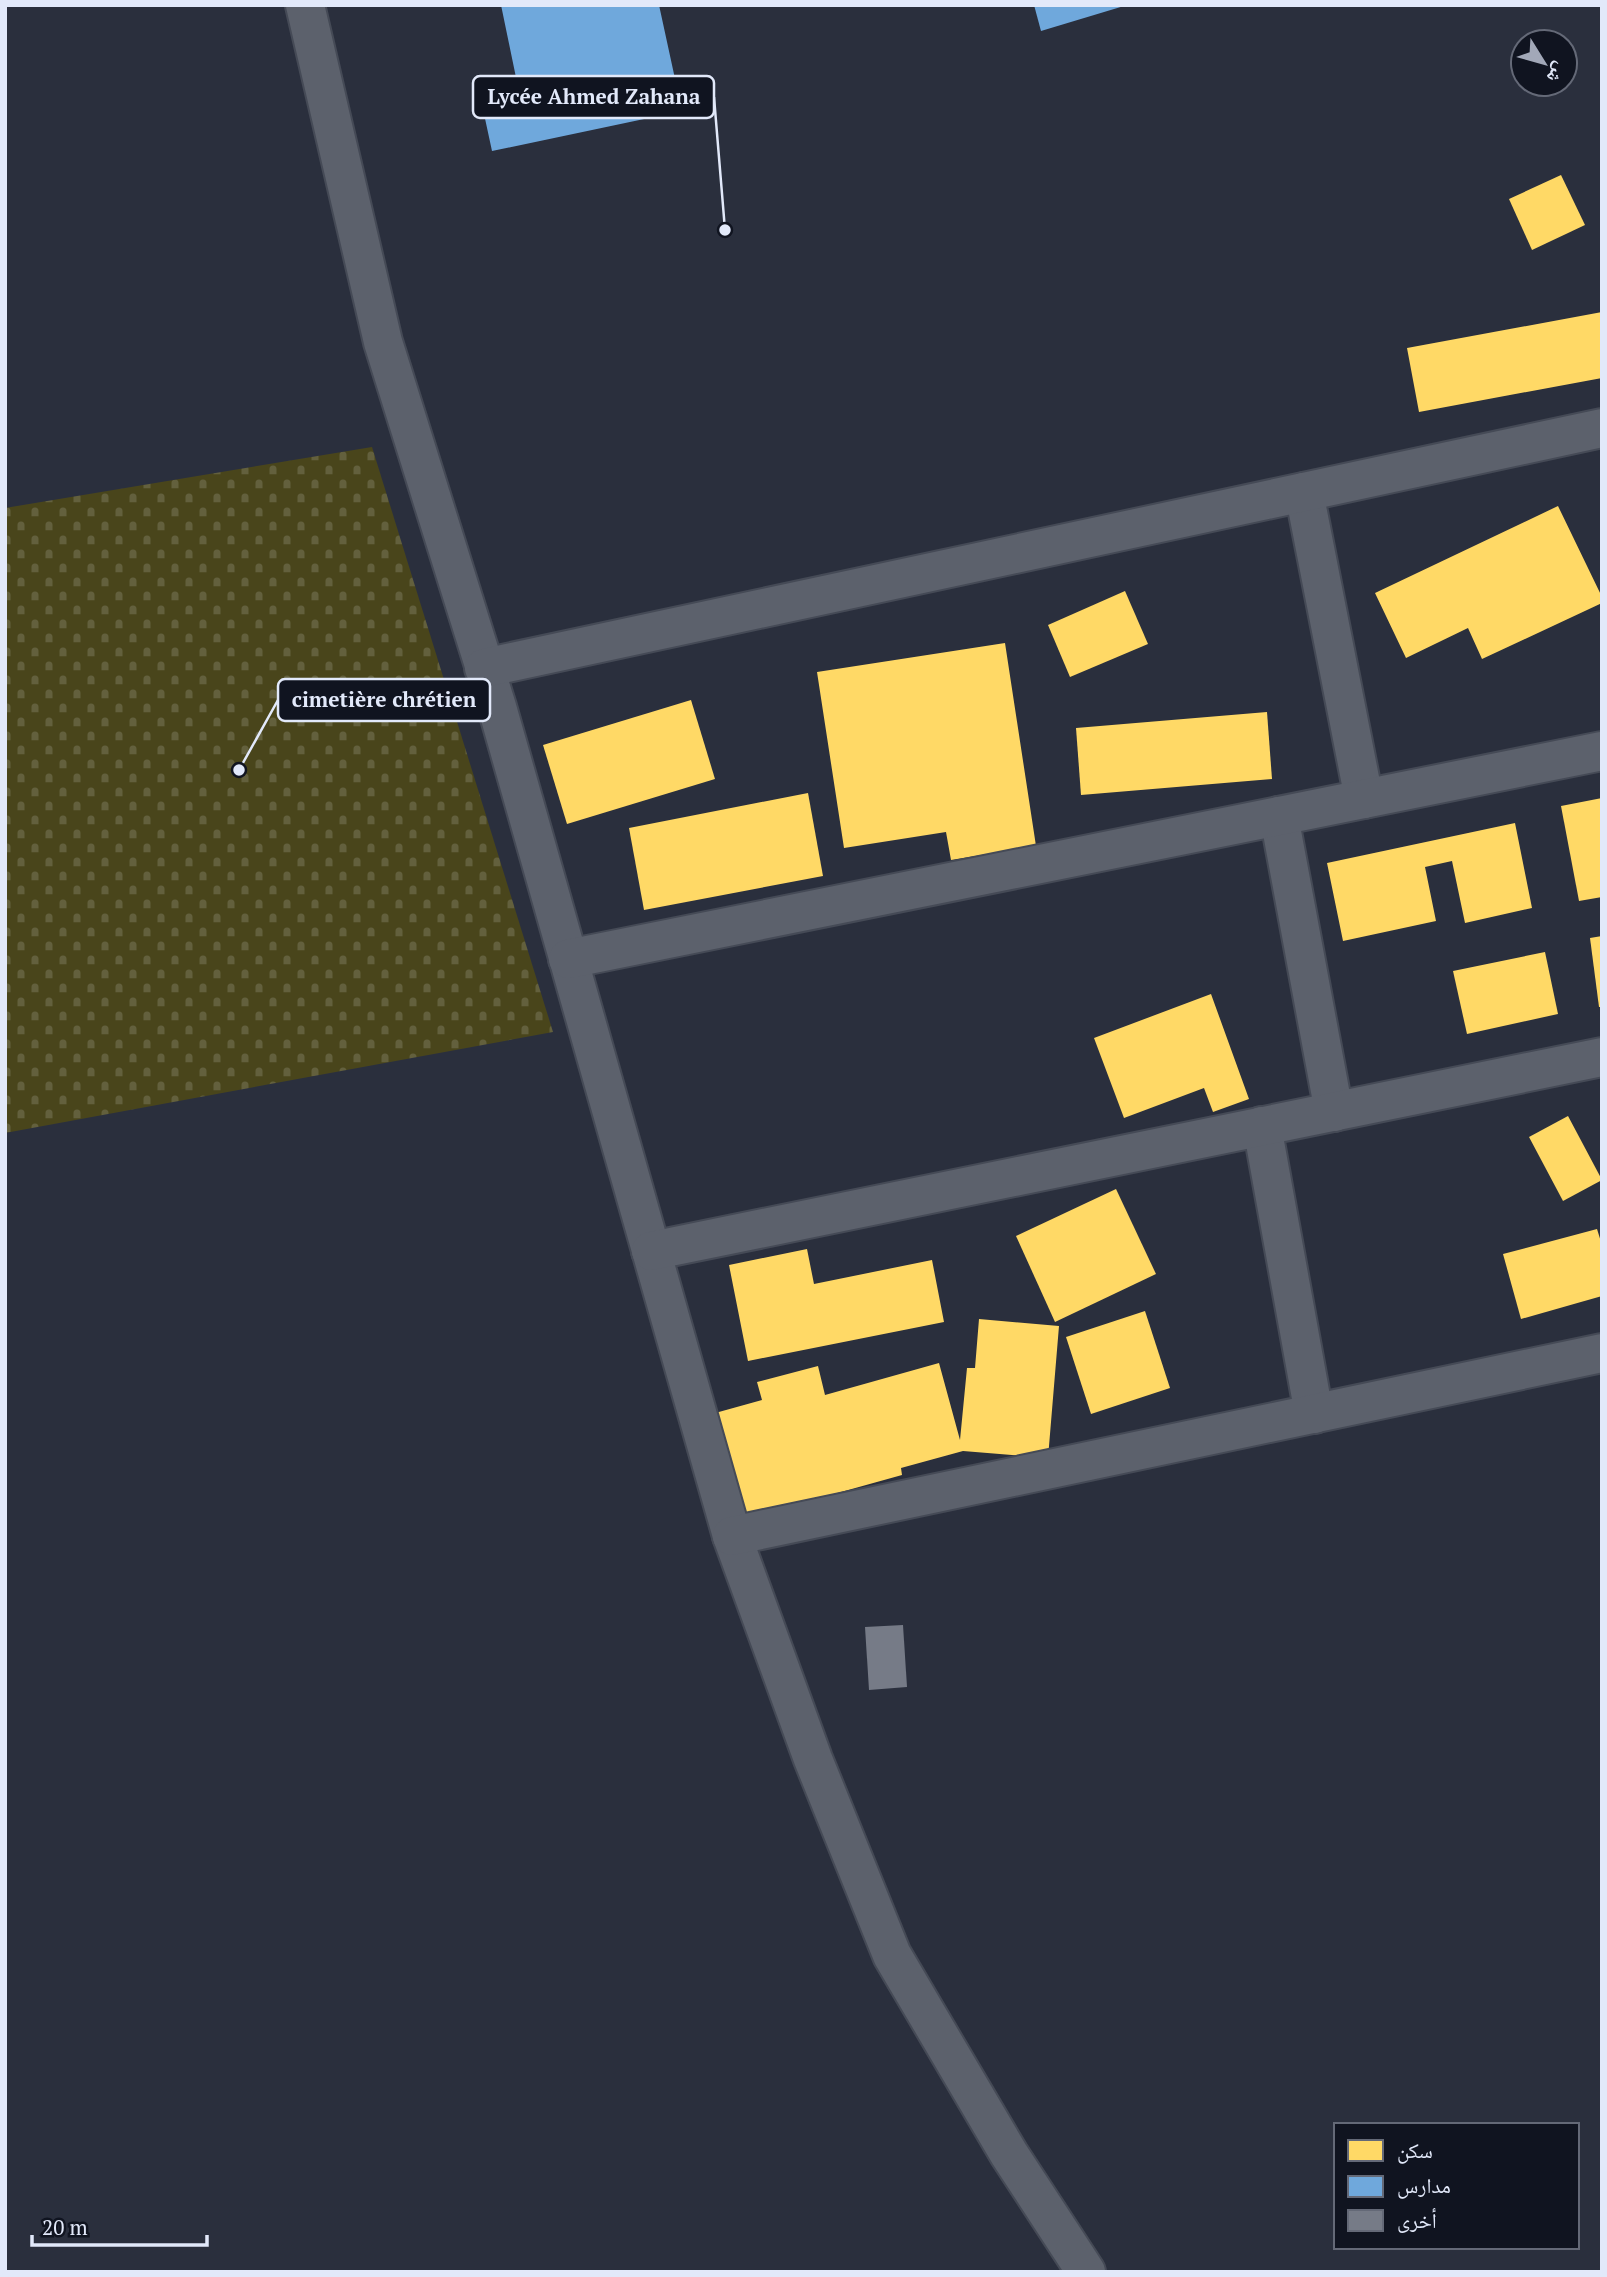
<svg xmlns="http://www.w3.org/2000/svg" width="1607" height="2277" font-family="'PT Serif','Noto Naskh Arabic',serif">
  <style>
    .cemetery { fill: url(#cemetery-stones) }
    .homes { fill: #ffd966 }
    .schools { fill: #6fa8dc }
    .building { fill: #767b87 }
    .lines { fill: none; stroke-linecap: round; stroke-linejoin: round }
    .street-casing { stroke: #454a56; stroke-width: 42 }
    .street { stroke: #5c616c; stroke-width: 38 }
    .leader { fill: none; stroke: #e2e9fa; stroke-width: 2.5 }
    .callout-dot { fill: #e2e9fa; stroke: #101420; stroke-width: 2.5 }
    .callout { fill: #101420; stroke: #e2e9fa; stroke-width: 2.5 }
    .callout-label { font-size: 21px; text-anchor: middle; font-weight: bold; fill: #e2e9fa }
  </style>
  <defs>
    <pattern id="cemetery-stones" width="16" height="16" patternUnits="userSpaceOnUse" patternTransform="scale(1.75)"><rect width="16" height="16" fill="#49451b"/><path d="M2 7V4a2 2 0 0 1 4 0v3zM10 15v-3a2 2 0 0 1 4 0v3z" fill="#63603d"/></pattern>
  </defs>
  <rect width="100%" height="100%" fill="#2a2f3d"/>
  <polygon class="cemetery" points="372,447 553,1032 5,1133 5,508"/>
  <g class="homes">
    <polygon points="1561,175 1585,225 1532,250 1509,199"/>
    <polygon points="1602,312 1602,378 1419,412 1407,348"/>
    <polygon points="1558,506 1602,597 1602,603 1482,659 1468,628 1406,658 1375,593"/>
    <polygon points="1125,591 1148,644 1070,677 1048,625"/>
    <polygon points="1005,643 1036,846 951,860 946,832 844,848 817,672"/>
    <polygon points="691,700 715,779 567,824 543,745"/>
    <polygon points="1267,712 1272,779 1081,795 1076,728"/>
    <polygon points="808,793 823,876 644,910 629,828"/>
    <polygon points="1602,798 1602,897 1579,901 1561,806"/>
    <polygon points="1515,823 1532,908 1465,923 1452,861 1425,867 1436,921 1343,941 1327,863"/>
    <polygon points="1602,936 1602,1007 1599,1007 1590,938"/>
    <polygon points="1545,952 1558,1014 1467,1034 1453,971"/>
    <polygon points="1211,994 1249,1099 1213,1112 1204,1088 1124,1118 1094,1038"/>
    <polygon points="1568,1116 1602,1180 1563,1201 1529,1137"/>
    <polygon points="1116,1189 1156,1274 1055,1322 1016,1236"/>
    <polygon points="1597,1229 1602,1245 1602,1296 1521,1319 1503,1254"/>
    <polygon points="807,1249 814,1284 932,1260 944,1322 748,1361 729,1265"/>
    <polygon points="1145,1311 1170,1388 1091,1414 1066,1337"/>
    <polygon points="979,1319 1059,1326 1048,1458 963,1451 901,1468 902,1475 737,1521 708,1415 762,1400 757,1382 818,1366 825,1395 939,1363 960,1440 967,1368 975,1368"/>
  </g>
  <g class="schools">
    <polygon points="501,5 659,5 682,111 492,151 481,100 519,92"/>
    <polygon points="1034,5 1124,5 1124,6 1041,31"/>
  </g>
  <polygon class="building" points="903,1625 907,1687 869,1690 865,1627"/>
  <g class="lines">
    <defs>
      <g id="street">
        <polyline points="305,5 383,342 497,707 732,1536 813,1759 892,1955 1009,2154 1086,2272"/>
        <polyline points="1304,492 1364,799"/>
        <polyline points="484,668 1602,428"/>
        <polyline points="1279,816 1334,1112"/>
        <polyline points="568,959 1602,751"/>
        <polyline points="1262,1126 1314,1414"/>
        <polyline points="651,1251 1602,1057"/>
        <polyline points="732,1536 1602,1353"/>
      </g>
    </defs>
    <use href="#street" class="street-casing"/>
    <use href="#street" class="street"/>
  </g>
  <path class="leader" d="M725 230L714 97M239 770L278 700"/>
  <g class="callout-dot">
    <circle cx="725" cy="230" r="7"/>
    <circle cx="239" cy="770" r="7"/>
  </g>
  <g class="callout">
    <rect x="473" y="76" width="241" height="42" rx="7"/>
    <rect x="278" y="679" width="212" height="42" rx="7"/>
  </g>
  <g class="callout-label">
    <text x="594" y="104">Lycée Ahmed Zahana</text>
    <text x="384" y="707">cimetière chrétien</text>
  </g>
  <rect width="1607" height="2277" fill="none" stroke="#e2e9fa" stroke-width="14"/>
  <rect x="1334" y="2123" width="245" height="126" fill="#101420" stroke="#646977" stroke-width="2"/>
  <rect x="1348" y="2140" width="35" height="21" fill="#ffd966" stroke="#646977" stroke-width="2"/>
  <text x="1397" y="2158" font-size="21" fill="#e2e9fa">سكن</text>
  <rect x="1348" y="2176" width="35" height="21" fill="#6fa8dc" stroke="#646977" stroke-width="2"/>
  <text x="1397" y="2193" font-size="21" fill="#e2e9fa">مدارس</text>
  <rect x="1348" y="2210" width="35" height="21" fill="#767b87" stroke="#646977" stroke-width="2"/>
  <text x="1397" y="2228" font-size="21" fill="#e2e9fa">أخرى</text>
  <g transform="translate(1544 63) rotate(127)"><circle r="33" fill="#101420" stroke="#646977" stroke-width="2"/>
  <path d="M0-5L12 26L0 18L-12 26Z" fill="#a2a8b8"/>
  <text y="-10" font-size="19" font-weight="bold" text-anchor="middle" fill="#e2e9fa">ش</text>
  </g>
  <path d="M32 2235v10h175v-10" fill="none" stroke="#e2e9fa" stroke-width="3.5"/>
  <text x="42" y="2235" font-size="21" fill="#e2e9fa" stroke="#101420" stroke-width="5" paint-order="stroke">20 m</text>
</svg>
